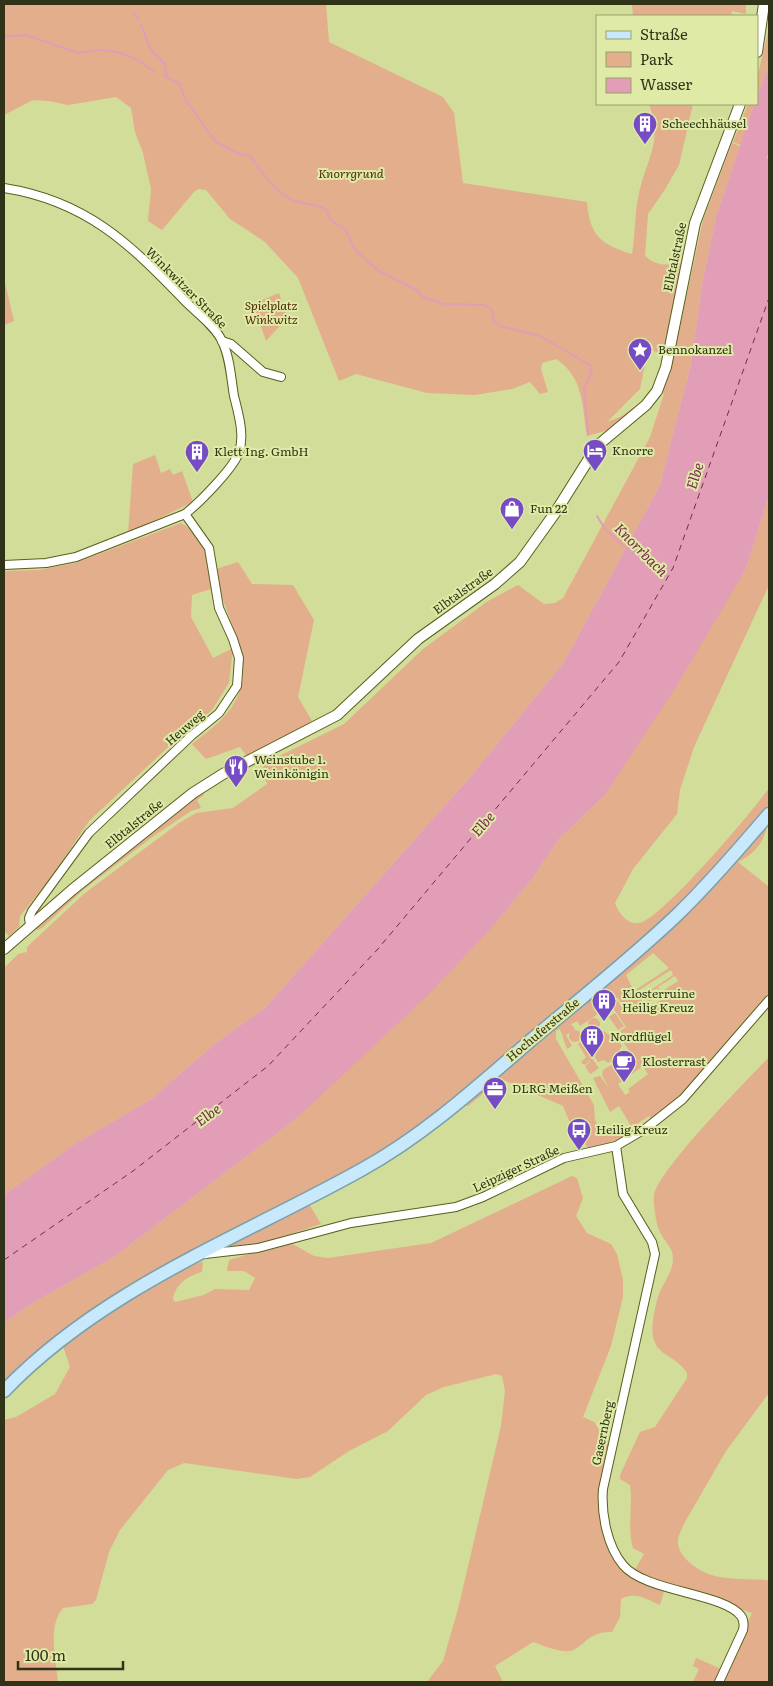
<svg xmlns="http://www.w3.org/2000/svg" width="773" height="1686" font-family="Literata,serif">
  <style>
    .green { fill: #e3ae8b; fill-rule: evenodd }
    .water { fill: #e29db7 }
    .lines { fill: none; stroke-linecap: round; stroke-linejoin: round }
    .stream { stroke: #e29db7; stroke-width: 2 }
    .ferry { stroke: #79294e; stroke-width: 1; stroke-dasharray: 6 5; stroke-linecap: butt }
    .minor-casing { stroke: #585f1d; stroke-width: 10 }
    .tertiary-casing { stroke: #585f1d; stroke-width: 12 }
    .primary-casing { stroke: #7b9fab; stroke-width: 15 }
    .minor { stroke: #fff; stroke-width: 8 }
    .tertiary { stroke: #fff; stroke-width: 10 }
    .primary { stroke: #c8e8fc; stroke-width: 12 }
    .labels { text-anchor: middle; stroke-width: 4; stroke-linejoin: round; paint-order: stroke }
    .poi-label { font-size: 12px; fill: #303318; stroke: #dfeaa6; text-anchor: start }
    .park-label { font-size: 12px; font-style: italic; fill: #522c0d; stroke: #dfeaa6 }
    .street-label { font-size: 12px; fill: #303318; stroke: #dfeaa6 }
    .water-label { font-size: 14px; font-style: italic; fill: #79294e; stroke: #dfeaa6 }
  </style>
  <rect width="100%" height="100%" fill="#d2dd99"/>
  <g class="green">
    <path d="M4,4H326L329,42L443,97L454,113L463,183L587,202C590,236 600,244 632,254C636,232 634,208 641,185C650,153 662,139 649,104H693L679,165L664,191L648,214L645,256C658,267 667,265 682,263L664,356L654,351L652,344L644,338L646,359L640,389L607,422L622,416L645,399L637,408L608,430L587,436C582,406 584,377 556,359L542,363L541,369L548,392L540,394L530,382L512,389L475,395L427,393L356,374L339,381L298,278L265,242L230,219L206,190L198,189L194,192L162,230L148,221L151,189L143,153L135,132L131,108L116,97L68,105L49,101L33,100L4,115Z"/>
    <polygon points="632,4 746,4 746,14 732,11 731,16 633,16"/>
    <polygon points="769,28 769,66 757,96 757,78"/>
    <polygon points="743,104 745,104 710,193 700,226 672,363 703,220 732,143 740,146 716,217 702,284 691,364 660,485 564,662 471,776 265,1008 217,1042 151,1099 73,1145 4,1195 4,968 18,954 27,952 27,947 85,893 179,823 196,813 233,808 267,784 262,770 265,763 344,724 423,649 488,601 518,585 544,604 555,603 563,598 650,437 664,394 660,392 696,230"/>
    <polygon points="748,104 754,104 741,145 733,142"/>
    <polygon points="4,279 14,321 4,325"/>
    <polygon points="279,293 287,318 266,341 253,304"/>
    <polygon points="155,455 161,473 170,469 173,475 182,471 193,502 128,533 133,464"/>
    <path d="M769,495V585L694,747L680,790L677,814L633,869L615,903C618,912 627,925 639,923C661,920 753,811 769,788C769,819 771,846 738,862L769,887V993L679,1098L652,1121L649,1116L637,1124L639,1128L634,1131L619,1106L610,1112L593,1078L600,1076L609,1088L602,1075L603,1070L631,1053L617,1033L626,1027L611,1005V1001L617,1000L623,1009L625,1003H630L640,1016L631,1002H625L623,1006L618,998L612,999L610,1001V1006L580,1026L577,1021L571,1024L575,1029L566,1035L572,1046L567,1049L560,1029L556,1031V1039L594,1105L595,1120L601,1131L609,1129L615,1134L614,1129L619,1126L625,1136L597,1148H588L570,1123L563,1106L501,1079L468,1106L464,1104L408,1149L217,1238L80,1320L4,1386V1323L26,1307L114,1257L296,1119L494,925L532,879L559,839L604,796L746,569ZM653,953L669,968L634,991L626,975ZM671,970L673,975L639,998L636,992ZM675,976L678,981L661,992L658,987ZM657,988L660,993L643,1004L641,999ZM660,994L663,999L647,1009L644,1005ZM643,1066L648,1074L628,1089L630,1092L625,1095L618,1084Z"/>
    <path d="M181,523C209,541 207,558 211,589L192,595L191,617L213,658L233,648L229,683L212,710L180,736L89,821L53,875L20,916L19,927L9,936L4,931V571L39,570L75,563Z"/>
    <path d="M238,562L252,584L293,585L314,620L298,697L312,721L248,758L240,747L206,759L192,744C202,736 213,728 222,719C270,669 222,624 216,569Z"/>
    <polygon points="202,791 204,795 197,800 201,808 191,811 151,838 83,890 42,928 37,930 34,927 150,831 180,811 178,808"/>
    <polygon points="615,1013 624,1026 618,1030 609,1017"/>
    <circle cx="594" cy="1024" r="6"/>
    <circle cx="575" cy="1036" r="6"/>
    <polygon points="602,1030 608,1034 614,1032 622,1046 619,1050 620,1055 608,1063 604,1060 598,1062 590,1049 592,1047 590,1048 585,1042"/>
    <polygon points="580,1042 599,1068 595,1071 590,1064 595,1071 590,1074 585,1066 590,1062 587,1058 589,1062 584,1065 581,1062 586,1057 578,1044"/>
    <path d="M769,1057V1393L726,1451L685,1522C682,1529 677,1536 678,1544C680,1559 701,1573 715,1576C732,1580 752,1579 769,1580V1682H693L699,1669L693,1666L696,1658L726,1671L752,1613L666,1585L660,1605C647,1599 634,1591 621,1599L620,1617L612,1632C583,1631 583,1654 563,1651C553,1650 542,1645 533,1642L495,1666L503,1682H427L443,1661L458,1609L501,1426L505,1391L502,1376L496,1374L444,1387L426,1395L388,1431L349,1451L310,1477L297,1479L184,1463L168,1470L120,1530L109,1552L96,1600L92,1604L63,1608C47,1626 56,1661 58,1682H4V1420L16,1417L55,1394L70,1367L63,1346C97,1322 164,1268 203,1262L202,1272C188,1276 176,1283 173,1299L175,1302L204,1295L215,1289L249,1290L255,1278L244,1271H227L229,1260L289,1242L314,1256L328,1258L431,1243L572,1176L577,1178L583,1198L576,1216L587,1233L611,1244L617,1254L623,1280V1297L611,1346L583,1417L594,1422L608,1443L610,1456L602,1506L619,1559L633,1573L644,1554L633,1548C627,1528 633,1505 630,1485L620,1479V1475L640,1432L655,1427L687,1378V1373C678,1358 661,1356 655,1343C649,1331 655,1306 659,1294C663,1284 673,1271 673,1259C673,1246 663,1241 659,1230C656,1223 653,1203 654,1196C655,1173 749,1078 769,1057Z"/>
    <polygon points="309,1204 321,1224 252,1247 200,1252"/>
  </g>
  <polygon class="water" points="769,66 769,151 767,157 769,162 769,495 746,569 674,690 604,796 559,839 532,879 494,925 427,996 296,1119 114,1257 26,1307 4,1323 4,1195 73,1145 151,1099 217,1042 265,1008 471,776 564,662 660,485 691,364 702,284 716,217 754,104 757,104 757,96"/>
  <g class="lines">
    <g class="stream">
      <polyline points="133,12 138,19"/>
      <polyline points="141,25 151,50 164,63 167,77"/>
      <polyline points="4,37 26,35 78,53 101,50 117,52 134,58 155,72"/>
      <path d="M163,75L180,84L185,99L215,141L239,154L250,156C263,172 273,192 293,200C305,205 316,203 327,210L329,219L345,229L356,251L379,271L417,290L423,297L445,304L485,305L491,309L494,321L500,326L540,336L590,365L592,373L584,388L588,435"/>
      <polyline points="597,516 605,529 627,549"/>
    </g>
    <polyline class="ferry" points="4,1260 133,1171 268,1066 377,950 619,662 673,568 769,298"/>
    <defs>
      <g id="minor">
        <path d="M4,188C87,201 130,244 186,302C197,313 215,326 222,341C230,357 231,378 234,396C238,412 245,435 239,452C234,468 198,504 185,514L76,557L46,563L4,565"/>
        <polyline points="222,341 231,344 263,372 281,377"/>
        <polyline points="30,925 29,918 32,911 89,833 191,736 219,713 237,686 239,658 233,639 219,608 209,548 185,514"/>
        <path d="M616,1146L623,1194L652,1242L655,1254L603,1489C601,1513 607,1546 623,1565C645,1592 724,1593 741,1616C744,1620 744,1625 743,1630L719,1682"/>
        <polyline points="205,1254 258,1248 351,1223 456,1207 483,1197 564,1158 616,1146 645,1129 683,1099 769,1000"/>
      </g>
      <g id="tertiary">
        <polyline points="757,52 764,4"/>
        <polyline points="4,949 72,890 193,793 223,774 337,715 418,639 495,584 520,562 555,513 597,446 646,405 657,391 666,367 695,223 740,104"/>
      </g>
      <path id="primary" d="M4,1391C103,1288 239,1238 361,1170C423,1136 477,1087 530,1041C580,999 631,959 678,914C710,883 740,848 769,814"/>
    </defs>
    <use href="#minor" class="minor-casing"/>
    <use href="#tertiary" class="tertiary-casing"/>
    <use href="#primary" class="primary-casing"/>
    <use href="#minor" class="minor"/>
    <use href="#tertiary" class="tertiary"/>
    <use href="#primary" class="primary"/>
  </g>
  <defs>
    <symbol id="building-pin" viewBox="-11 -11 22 30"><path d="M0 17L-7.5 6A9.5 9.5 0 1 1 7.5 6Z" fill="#754cc4" stroke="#dfeaa6"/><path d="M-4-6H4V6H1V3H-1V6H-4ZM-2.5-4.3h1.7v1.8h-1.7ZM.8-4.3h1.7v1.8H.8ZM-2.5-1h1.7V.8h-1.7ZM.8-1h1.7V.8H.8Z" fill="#fff"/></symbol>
    <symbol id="sight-pin" viewBox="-11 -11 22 30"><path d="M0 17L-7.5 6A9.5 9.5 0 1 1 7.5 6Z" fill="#754cc4" stroke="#dfeaa6"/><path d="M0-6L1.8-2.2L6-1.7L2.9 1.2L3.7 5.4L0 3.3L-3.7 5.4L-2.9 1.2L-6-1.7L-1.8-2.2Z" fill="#fff"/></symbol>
    <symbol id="hotel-pin" viewBox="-11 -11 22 30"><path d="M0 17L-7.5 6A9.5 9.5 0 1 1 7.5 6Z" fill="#754cc4" stroke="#dfeaa6"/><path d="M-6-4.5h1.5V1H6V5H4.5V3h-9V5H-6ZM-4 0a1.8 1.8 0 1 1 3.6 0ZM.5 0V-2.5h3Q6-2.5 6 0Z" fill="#fff"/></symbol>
    <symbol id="shop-pin" viewBox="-11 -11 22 30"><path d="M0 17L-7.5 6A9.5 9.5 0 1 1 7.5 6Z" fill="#754cc4" stroke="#dfeaa6"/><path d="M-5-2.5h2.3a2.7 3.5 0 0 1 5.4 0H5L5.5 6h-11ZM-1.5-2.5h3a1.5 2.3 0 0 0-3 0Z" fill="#fff"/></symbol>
    <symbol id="restaurant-pin" viewBox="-11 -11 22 30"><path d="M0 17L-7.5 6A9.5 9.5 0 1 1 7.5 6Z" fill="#754cc4" stroke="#dfeaa6"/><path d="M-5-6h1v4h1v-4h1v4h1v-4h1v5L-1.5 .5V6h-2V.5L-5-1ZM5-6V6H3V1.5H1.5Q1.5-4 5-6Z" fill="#fff"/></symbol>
    <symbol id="cafe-pin" viewBox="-11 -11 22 30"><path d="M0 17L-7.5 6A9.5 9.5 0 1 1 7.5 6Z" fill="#754cc4" stroke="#dfeaa6"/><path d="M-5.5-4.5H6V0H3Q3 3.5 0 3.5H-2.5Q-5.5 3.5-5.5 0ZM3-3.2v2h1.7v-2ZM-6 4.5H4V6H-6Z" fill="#fff"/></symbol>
    <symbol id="office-pin" viewBox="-11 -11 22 30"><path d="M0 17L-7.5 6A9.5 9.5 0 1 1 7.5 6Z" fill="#754cc4" stroke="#dfeaa6"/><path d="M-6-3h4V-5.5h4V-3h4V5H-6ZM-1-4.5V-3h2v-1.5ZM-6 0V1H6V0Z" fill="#fff"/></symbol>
    <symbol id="bus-pin" viewBox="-11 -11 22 30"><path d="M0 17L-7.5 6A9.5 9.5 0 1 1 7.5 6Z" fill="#754cc4" stroke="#dfeaa6"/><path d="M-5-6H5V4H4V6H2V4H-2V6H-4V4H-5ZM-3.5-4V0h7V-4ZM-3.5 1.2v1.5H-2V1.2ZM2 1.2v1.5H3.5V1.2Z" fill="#fff"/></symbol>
  </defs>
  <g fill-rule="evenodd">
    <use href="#building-pin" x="631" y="110" width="28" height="38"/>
    <use href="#sight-pin" x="626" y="336" width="28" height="38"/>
    <use href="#hotel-pin" x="581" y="437" width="28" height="38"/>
    <use href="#building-pin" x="183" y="438" width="28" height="38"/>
    <use href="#shop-pin" x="498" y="495" width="28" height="38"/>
    <use href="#restaurant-pin" x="222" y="753" width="28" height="38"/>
    <use href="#building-pin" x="590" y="987" width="28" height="38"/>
    <use href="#building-pin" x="578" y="1023" width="28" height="38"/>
    <use href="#cafe-pin" x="610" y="1048" width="28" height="38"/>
    <use href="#office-pin" x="481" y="1075" width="28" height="38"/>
    <use href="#bus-pin" x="565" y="1116" width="28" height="38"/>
  </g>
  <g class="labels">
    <g class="poi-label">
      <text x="662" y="128">Scheechhäusel</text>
      <text x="658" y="354">Bennokanzel</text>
      <text x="612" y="455">Knorre</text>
      <text x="214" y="456">Klett Ing. GmbH</text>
      <text x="530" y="513">Fun 22</text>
      <text x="254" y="764">Weinstube 1.<tspan x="254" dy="14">Weinkönigin</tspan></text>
      <text x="622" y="998">Klosterruine<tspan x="622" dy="14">Heilig Kreuz</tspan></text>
      <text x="610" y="1041">Nordflügel</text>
      <text x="642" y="1066">Klosterrast</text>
      <text x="512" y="1093">DLRG Meißen</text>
      <text x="596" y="1134">Heilig Kreuz</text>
    </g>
    <g class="park-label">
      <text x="351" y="178">Knorrgrund</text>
      <text x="271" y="310">Spielplatz<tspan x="271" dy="14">Winkwitz</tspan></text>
    </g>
    <g class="street-label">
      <text transform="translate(675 257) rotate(-78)" y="4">Elbtalstraße</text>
      <text transform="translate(186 288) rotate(45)" y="4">Winkwitzer Straße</text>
      <text transform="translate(463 591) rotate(-36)" y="4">Elbtalstraße</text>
      <text transform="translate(185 728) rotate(-41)" y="4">Heuweg</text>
      <text transform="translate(134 824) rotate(-39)" y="4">Elbtalstraße</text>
      <text transform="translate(543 1030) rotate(-40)" y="4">Hochuferstraße</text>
      <text transform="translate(516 1169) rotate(-25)" y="4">Leipziger Straße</text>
      <text transform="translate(603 1433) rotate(-78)" y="4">Gasernberg</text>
    </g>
    <g class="water-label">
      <text transform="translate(695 476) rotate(-73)" y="5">Elbe</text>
      <text transform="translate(641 550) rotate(45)" y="5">Knorrbach</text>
      <text transform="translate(483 824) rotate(-49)" y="5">Elbe</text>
      <text transform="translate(208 1115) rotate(-36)" y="5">Elbe</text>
    </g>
  </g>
  <rect width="773" height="1686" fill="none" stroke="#303318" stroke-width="10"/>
  <rect x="596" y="15" width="162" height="90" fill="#dfeaa6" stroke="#99a16d"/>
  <rect x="606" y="31" width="25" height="8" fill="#c8e8fc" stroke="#99a16d"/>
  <text x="640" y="40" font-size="15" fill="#303318">Straße</text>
  <rect x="606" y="52" width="25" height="15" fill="#e3ae8b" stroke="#99a16d"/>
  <text x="640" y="65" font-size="15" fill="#303318">Park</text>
  <rect x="606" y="78" width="25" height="15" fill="#e29db7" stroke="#99a16d"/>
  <text x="640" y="90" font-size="15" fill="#303318">Wasser</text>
  <path d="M18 1661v8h105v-8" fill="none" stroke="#303318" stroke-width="2.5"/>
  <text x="25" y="1661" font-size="15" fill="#303318" stroke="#dfeaa6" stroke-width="4" paint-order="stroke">100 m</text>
</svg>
